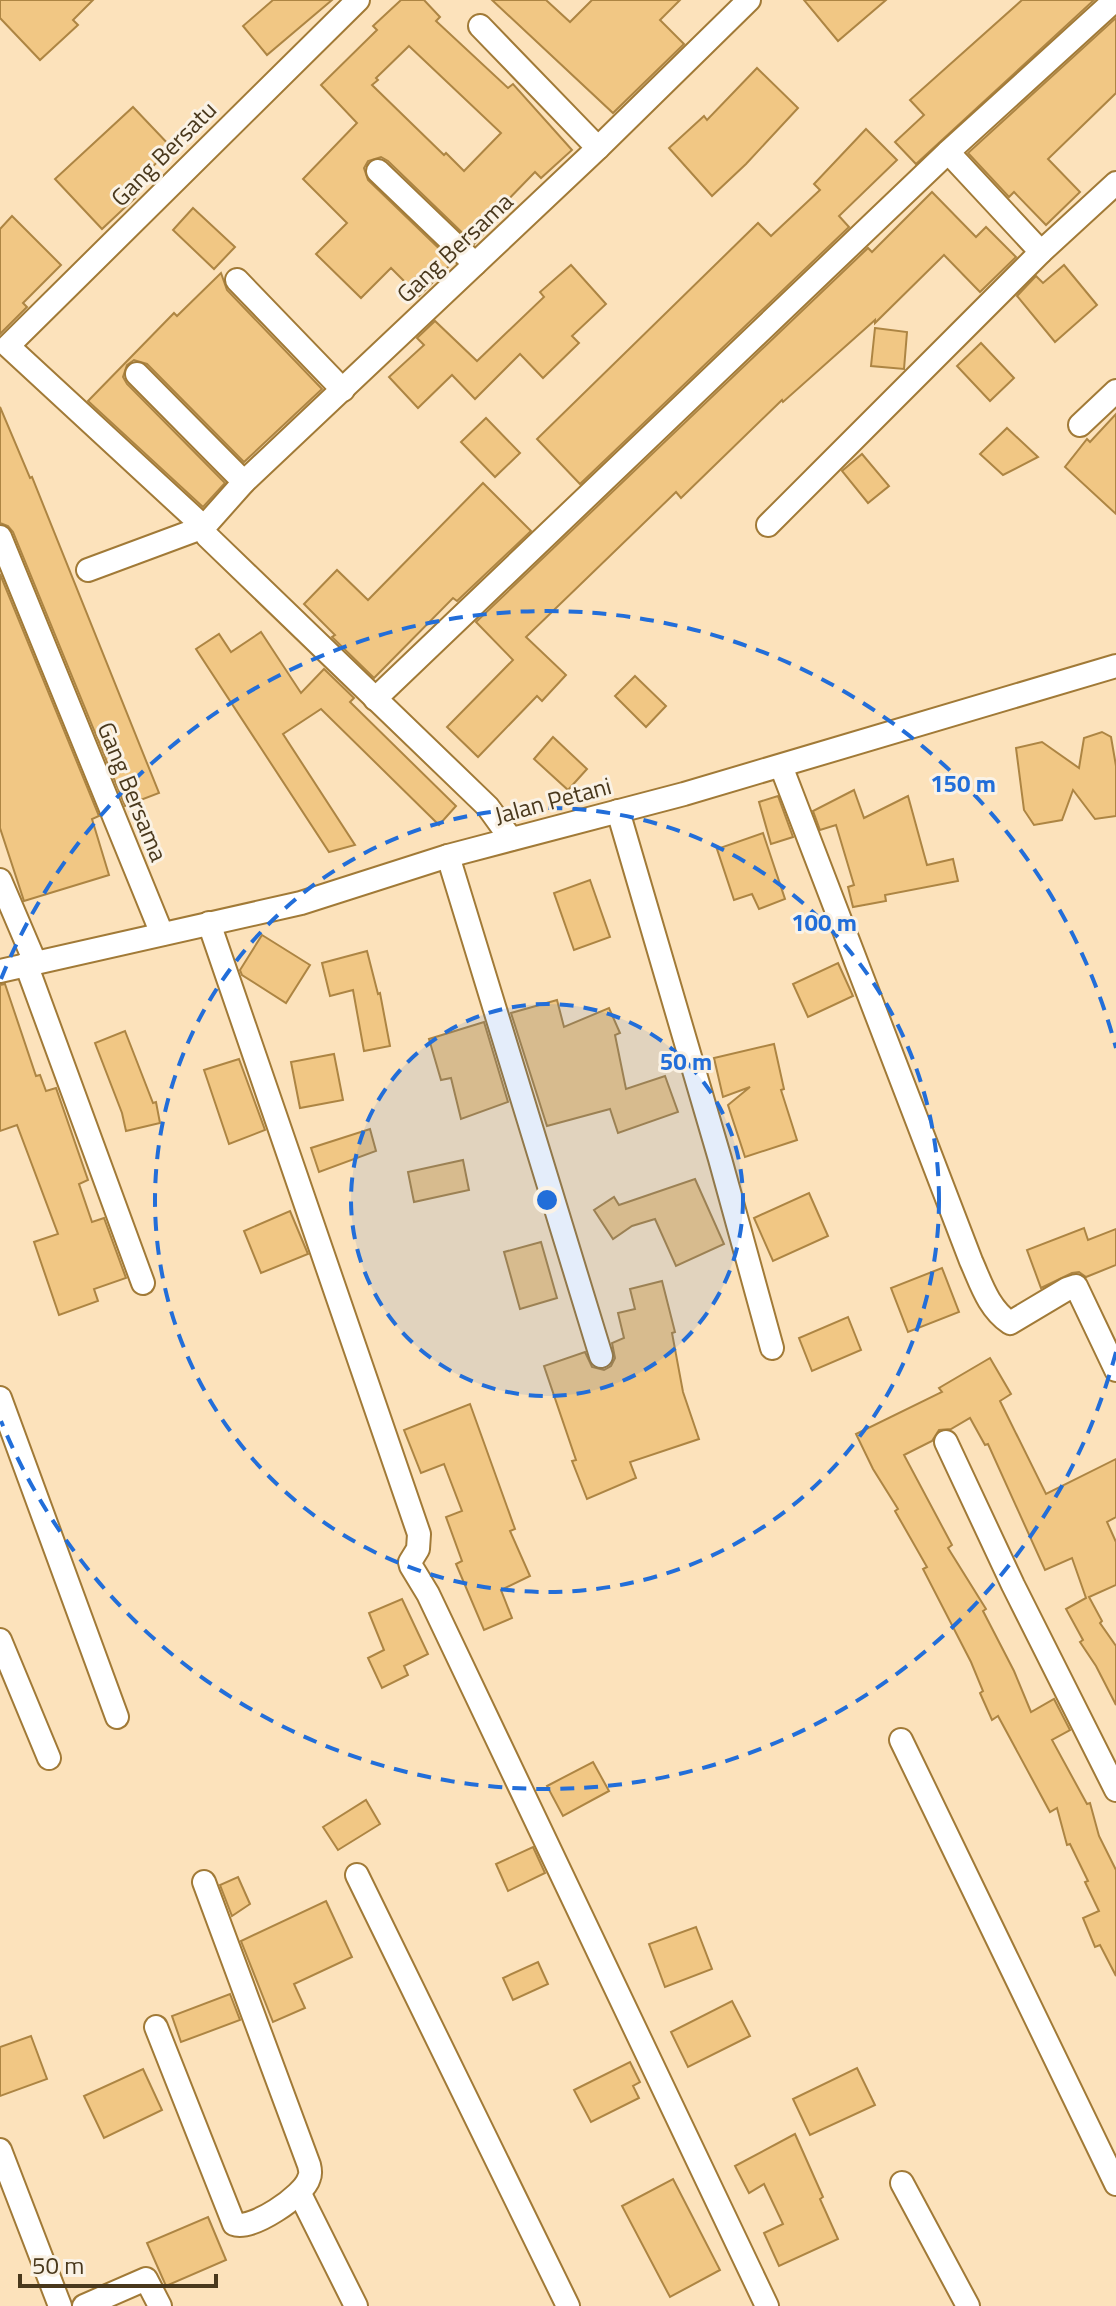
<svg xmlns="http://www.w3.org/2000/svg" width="1116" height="2306" font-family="'Titillium Web',sans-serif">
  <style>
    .building { fill: #f1c784; stroke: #ad8543; stroke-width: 2; fill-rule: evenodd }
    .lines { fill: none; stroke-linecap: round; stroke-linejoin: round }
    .street-casing { stroke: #a17a37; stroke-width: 26 }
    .street { stroke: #fff; stroke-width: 22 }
    .ring { fill: none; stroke: #226ed9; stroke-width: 4; stroke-dasharray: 14 10 }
    .labels { text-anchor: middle; stroke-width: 6; stroke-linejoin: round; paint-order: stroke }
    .street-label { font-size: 24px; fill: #49381c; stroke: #faf2e5 }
    .centre { fill: #226ed9; stroke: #faf2e5; stroke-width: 4 }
    .ring-label { font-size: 24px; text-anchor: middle; font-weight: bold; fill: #226ed9; stroke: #faf2e5; stroke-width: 6; stroke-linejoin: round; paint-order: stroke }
  </style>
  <rect width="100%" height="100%" fill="#fce2bb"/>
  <g class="building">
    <polygon points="0,0 93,0 73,20 78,25 40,60 0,18"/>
    <polygon points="273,0 332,0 267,55 243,26"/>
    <path d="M401,0H424L440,17L436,21L508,88L513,84L572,150L541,178L535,172L500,208L504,211L474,244L388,161L381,157L368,161L364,168L368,180L453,262L419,296L391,268L361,298L316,254L347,223L303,179L357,123L321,85L377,30L373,26ZM409,46L501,133L464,171L446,153L444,155L372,85L378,80L376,78Z"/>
    <polygon points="492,0 546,0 570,22 592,0 680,0 660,20 684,44 613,113"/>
    <polygon points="804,0 886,0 838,41"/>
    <polygon points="1022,0 1094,0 916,164 895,142 924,115 910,100"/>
    <polygon points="1116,18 1116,93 1048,159 1080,192 1046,225 1014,192 1009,197 968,153"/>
    <polygon points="757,68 798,108 746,164 712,196 669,148 704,116 707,120"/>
    <polygon points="133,107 172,148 128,190 135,198 102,229 55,179"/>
    <polygon points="866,129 897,160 839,216 849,227 580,484 537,439 758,223 771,236 820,190 814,184"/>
    <polygon points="932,192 976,237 986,227 1016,257 980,292 944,255 875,323 875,320 783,402 782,400 681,498 676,492 526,637 566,675 542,701 537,696 478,757 447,727 513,660 476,622 868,248 872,252"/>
    <polygon points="193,208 235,247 214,269 173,230"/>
    <polygon points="12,216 61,265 23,303 27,307 0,334 0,229"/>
    <polygon points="571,265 606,304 572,336 579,343 543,378 520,354 475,399 452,375 418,408 389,377 424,345 417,338 435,321 477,361 544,297 540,292"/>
    <polygon points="1064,265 1097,305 1055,342 1017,296 1036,276 1043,283"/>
    <polygon points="221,273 227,290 322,389 244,462 147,364 134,360 127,365 123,377 127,384 225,483 203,507 88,401 174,313 177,316"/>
    <polygon points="875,328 907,332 904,369 871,366"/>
    <polygon points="981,343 1014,378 990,401 957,366"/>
    <polygon points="0,407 30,478 32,477 159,793 125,806 13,532 8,526 0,523"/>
    <polygon points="1116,414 1116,514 1065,467 1087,439 1090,442"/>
    <polygon points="486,418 520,453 495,477 461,442"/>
    <polygon points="1007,428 1038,457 1003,475 980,454"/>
    <polygon points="862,454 889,486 868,503 842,471"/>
    <polygon points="483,483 531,531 457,601 453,598 374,678 332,637 335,635 304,604 337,570 368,600"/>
    <polygon points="0,574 99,816 92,819 109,875 24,901 0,828"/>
    <polygon points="261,632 301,693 324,669 354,698 350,702 456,806 439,825 321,709 283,734 355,845 329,852 196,649 219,634 231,652"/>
    <polygon points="635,676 666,706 646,727 615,696"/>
    <polygon points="1102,732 1111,737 1116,766 1116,816 1095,819 1073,790 1062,820 1034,825 1024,810 1016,748 1042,742 1079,768 1084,738"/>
    <polygon points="553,737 587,769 568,790 534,759"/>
    <polygon points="854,790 864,818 908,796 927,865 953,859 958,881 885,895 886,901 853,907 848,887 854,885 836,825 820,830 813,811"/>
    <polygon points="778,796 793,837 771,844 759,802"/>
    <polygon points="763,833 785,899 759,909 752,894 734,900 717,849"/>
    <polygon points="590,880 610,937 574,950 554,893"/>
    <polygon points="262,935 310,965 286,1003 242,975 240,970"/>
    <polygon points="367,951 378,994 380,993 390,1046 364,1051 353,990 330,996 322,963"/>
    <polygon points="838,963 853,996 808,1017 793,984"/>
    <polygon points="5,984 36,1076 40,1075 46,1091 56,1088 88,1180 79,1184 92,1222 104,1218 126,1278 94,1289 98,1301 59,1315 34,1242 58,1234 17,1125 0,1131 0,985"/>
    <polygon points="557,1000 564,1027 609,1008 620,1033 615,1035 626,1089 665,1076 678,1112 618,1133 610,1109 547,1126 511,1013"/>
    <polygon points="484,1022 508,1102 461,1119 451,1078 441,1080 429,1039"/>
    <polygon points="125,1031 153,1103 156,1102 160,1123 126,1131 122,1113 95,1043"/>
    <polygon points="774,1044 784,1089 781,1090 797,1140 745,1157 728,1105 750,1087 723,1097 714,1058"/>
    <polygon points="334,1054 343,1100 300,1108 291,1062"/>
    <polygon points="239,1059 265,1130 229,1144 204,1070"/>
    <polygon points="370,1129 376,1151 319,1172 311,1148"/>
    <polygon points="463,1160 469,1190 414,1202 408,1172"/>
    <polygon points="695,1179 724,1244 676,1266 655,1219 632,1226 613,1239 594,1210 614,1197 619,1205"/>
    <polygon points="809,1193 828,1236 773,1261 754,1218"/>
    <polygon points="290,1211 308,1254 261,1273 244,1231"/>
    <polygon points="1084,1228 1088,1240 1116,1229 1116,1265 1086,1277 1079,1272 1072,1273 1041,1288 1027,1250"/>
    <polygon points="541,1242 557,1298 520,1309 504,1252"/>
    <polygon points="942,1268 959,1312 908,1332 891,1288"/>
    <polygon points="662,1281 675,1332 672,1333 683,1392 699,1439 630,1462 636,1478 587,1499 572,1461 576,1460 544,1366 585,1352 592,1367 604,1370 611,1366 615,1358 612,1343 624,1338 618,1313 635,1309 630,1289"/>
    <polygon points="848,1317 861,1350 812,1371 799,1338"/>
    <polygon points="990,1358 1011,1394 1000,1401 1046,1494 1116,1459 1116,1517 1107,1522 1116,1542 1116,1585 1089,1597 1102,1621 1100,1623 1116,1646 1116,1705 1096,1666 1080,1642 1083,1640 1066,1609 1086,1598 1072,1558 1045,1570 988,1444 985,1445 970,1418 951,1429 939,1430 932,1441 904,1455 952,1545 948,1548 986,1609 983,1611 1014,1671 1031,1712 1054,1699 1070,1730 1052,1740 1087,1804 1090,1803 1099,1836 1116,1870 1116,1976 1100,1945 1095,1947 1083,1918 1099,1911 1085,1882 1088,1881 1070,1844 1067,1845 1057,1808 1050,1812 998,1716 992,1720 980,1693 983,1691 971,1662 923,1569 927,1567 895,1511 898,1509 873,1469 856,1434 942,1392 939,1388"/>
    <polygon points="470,1404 515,1529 510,1531 530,1576 501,1590 512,1618 484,1630 456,1564 462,1561 446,1517 462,1511 444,1464 421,1473 404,1430"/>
    <polygon points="402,1599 428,1654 404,1666 408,1675 382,1688 368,1658 384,1650 369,1613"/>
    <polygon points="593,1762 609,1791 563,1816 547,1786"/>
    <polygon points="366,1800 380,1824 338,1850 323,1827"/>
    <polygon points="533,1847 545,1873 508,1891 496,1864"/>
    <polygon points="238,1877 250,1904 232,1916 220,1885"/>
    <polygon points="326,1901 352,1957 294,1984 305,2008 273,2022 241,1941"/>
    <polygon points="696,1927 712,1969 665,1987 649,1944"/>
    <polygon points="538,1962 548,1984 513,2000 503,1978"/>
    <polygon points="230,1994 240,2020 181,2042 172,2016"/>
    <polygon points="732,2001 750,2036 688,2067 671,2032"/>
    <polygon points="31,2036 47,2079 0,2096 0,2047"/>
    <polygon points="630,2062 640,2082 633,2086 639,2098 591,2122 574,2090"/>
    <polygon points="857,2068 875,2105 810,2135 793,2099"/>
    <polygon points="143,2069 162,2110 104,2138 84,2096"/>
    <polygon points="795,2134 823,2197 820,2199 838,2239 779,2266 764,2233 783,2224 764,2184 749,2193 735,2166"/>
    <polygon points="673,2179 720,2270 670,2297 622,2206"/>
    <polygon points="208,2217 226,2260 166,2286 147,2243"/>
  </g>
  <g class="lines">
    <defs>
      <g id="street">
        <polyline points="480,26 598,148"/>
        <polyline points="948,152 1041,252 1116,183"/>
        <polyline points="378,171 475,264"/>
        <polyline points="237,280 343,390"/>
        <polyline points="137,374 244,482"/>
        <polyline points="1080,425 1116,391"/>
        <polyline points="768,525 1041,252"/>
        <polyline points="0,537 162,934"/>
        <polyline points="88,570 204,527 8,346 358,0"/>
        <polyline points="375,699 948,152 1115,0"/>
        <path d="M781,766L971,1261C981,1283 988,1308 1010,1323L1067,1289L1076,1286L1116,1370"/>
        <polyline points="618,811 720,1159 772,1348"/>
        <polyline points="511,839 488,807 207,536 204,527 244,482 598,148 749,0"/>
        <polyline points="448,856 601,1356"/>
        <polyline points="0,880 35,962"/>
        <polyline points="209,923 419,1534 418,1549 410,1562 411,1566 428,1594 767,2306"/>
        <polyline points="26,964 143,1283"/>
        <polyline points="0,971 301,903 448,856 684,794 1116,666"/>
        <polyline points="0,1398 117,1717"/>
        <polyline points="946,1442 1013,1585 1116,1790"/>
        <polyline points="0,1640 49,1758"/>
        <polyline points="901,1740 1116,2184"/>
        <polyline points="357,1875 568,2306"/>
        <path d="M156,2027L234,2224C251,2231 304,2196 309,2178C311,2174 310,2169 309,2165L204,1882"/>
        <polyline points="0,2150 60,2306"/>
        <polyline points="902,2183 968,2306"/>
        <polyline points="300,2194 356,2306"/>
        <polyline points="84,2306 146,2279 160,2306"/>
      </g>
    </defs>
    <use href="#street" class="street-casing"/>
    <use href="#street" class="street"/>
  </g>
  <circle cx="547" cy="1200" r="196" fill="#226ed9" fill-opacity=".12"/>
  <g class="ring">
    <circle cx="547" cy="1200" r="196"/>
    <circle cx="547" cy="1200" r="392"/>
    <path d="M1116 1352A589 589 0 0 1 1 1421M1 979A589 589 0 0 1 1116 1048"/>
  </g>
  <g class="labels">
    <g class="street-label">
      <text transform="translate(164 154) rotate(-45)" y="8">Gang Bersatu</text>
      <text transform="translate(455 248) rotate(-43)" y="8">Gang Bersama</text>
      <text transform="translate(132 792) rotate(68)" y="8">Gang Bersama</text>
      <text transform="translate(553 801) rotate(-15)" y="8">Jalan Petani</text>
    </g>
  </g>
  <circle cx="547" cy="1200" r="12" class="centre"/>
  <g class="ring-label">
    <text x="963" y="792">150 m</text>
    <text x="824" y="931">100 m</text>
    <text x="686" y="1070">50 m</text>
  </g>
  <path d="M20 2274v12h196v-12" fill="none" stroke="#49381c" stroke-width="4"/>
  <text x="32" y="2274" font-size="24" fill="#49381c" stroke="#faf2e5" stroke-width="6" paint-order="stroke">50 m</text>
</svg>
